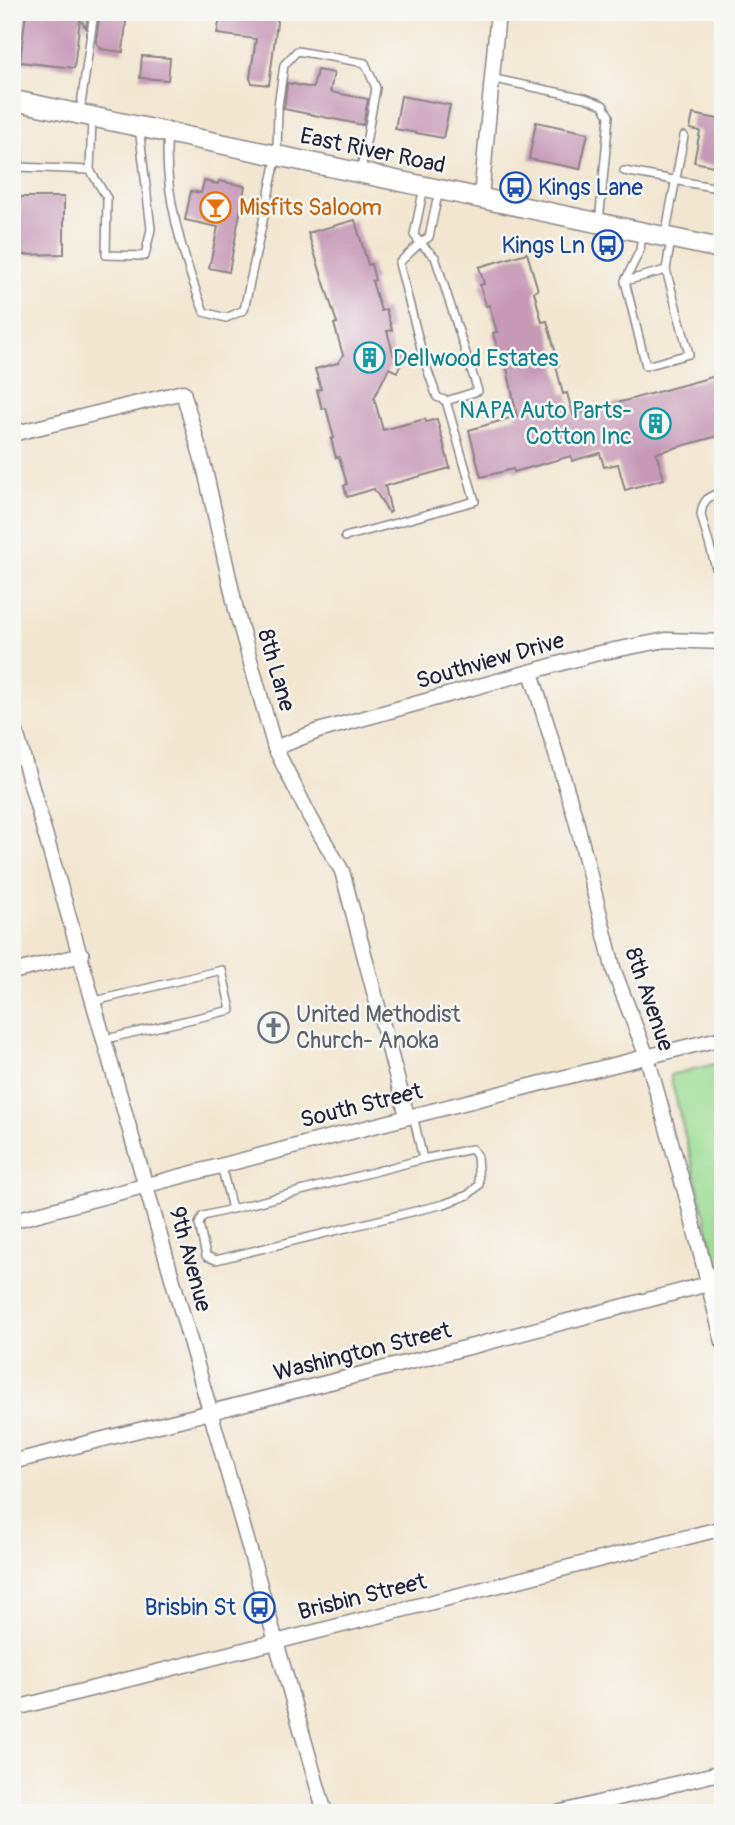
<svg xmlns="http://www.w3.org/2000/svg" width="735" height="1825" font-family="Pangolin,sans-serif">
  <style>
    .green { fill: #9bdc93; stroke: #5e7f67; stroke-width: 2 }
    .building { fill: #c699b7 }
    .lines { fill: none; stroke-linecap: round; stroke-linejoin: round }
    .lane-casing { stroke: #8a8486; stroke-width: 10 }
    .street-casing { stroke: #8a8486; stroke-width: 17 }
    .secondary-casing { stroke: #8a8486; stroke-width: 22 }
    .lane { stroke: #fff; stroke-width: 7 }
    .street { stroke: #fff; stroke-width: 14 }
    .secondary { stroke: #fff; stroke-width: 19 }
    .labels { text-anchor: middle; stroke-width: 5; stroke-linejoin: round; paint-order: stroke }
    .street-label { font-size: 23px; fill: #22223b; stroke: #f6f6f2 }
    .transit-label { font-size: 23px; fill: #164399; stroke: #f6f6f2; text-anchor: end }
    .food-label { font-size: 23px; fill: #c56008; stroke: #f6f6f2; text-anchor: start }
    .culture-label { font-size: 23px; fill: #0d838f; stroke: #f6f6f2; text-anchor: start }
    .worship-label { font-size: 23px; fill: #5b616d; stroke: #f6f6f2; text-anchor: start }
  </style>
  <rect width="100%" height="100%" fill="#f6f6f2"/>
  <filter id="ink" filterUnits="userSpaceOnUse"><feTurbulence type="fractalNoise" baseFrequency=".0143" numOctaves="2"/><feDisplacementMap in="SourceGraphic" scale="14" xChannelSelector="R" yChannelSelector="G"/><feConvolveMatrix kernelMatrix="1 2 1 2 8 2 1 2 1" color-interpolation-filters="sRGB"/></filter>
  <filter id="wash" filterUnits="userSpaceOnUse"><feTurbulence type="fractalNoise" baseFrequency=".00686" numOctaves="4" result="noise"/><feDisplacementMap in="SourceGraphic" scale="28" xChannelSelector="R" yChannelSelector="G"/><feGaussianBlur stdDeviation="1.57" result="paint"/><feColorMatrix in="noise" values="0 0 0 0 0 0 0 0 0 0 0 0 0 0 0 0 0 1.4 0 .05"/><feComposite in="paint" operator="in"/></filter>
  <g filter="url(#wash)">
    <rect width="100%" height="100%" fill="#f2e6d0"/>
    <polygon class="green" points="723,1062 723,1269 717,1265 670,1075"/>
    <g id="blocks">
      <g class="building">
        <polygon points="26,12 88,12 86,28 80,19 74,68 20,62"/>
        <polygon points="100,12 127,12 123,52 101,49 96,42"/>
        <polygon points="221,12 278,14 269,85 252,83 250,78 256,39 217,34"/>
        <polygon points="142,56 170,58 168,80 140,78"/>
        <polygon points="317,70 334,73 330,92 368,99 363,125 284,109 287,83 313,88"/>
        <polygon points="401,96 450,105 443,138 395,129"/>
        <polygon points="693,114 723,120 723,168 694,162 700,131 690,129"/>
        <polygon points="536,122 588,133 580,169 529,159"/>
        <polygon points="204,181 218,184 219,181 245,186 229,272 209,268 218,227 185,220 191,191 201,193"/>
        <polygon points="20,197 64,197 64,254 20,255"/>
        <polygon points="355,220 368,265 371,264 375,280 372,281 381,311 386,309 392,330 387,331 394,356 403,360 397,372 389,368 374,398 383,430 425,419 426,422 437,419 450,468 385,486 391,512 389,513 374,489 347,497 344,486 347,484 339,457 336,458 331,439 334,438 326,408 322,409 317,390 321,389 315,369 338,363 343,355 334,324 337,323 308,233"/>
        <polygon points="527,253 538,290 534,292 542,322 547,321 559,365 556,366 563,394 567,393 573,415 723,374 723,405 714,406 722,435 656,453 664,479 625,490 618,464 604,467 600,453 572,461 571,456 514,472 513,469 481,477 469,430 517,416 504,353 499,354 493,333 497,332 489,305 486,306 480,285 484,284 479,267"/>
      </g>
    </g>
  </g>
  <g filter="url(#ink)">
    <use href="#blocks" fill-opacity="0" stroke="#8a8486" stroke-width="2"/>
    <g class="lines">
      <defs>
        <g id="lane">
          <polyline points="490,78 585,98 603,105 609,116 599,223"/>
          <polyline points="17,103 19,167 90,170"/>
          <polyline points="80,112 94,12"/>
          <polyline points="92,120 90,170 107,198 106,255 145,256 151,229 139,127"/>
          <path d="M168,133C162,189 184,261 204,312L226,318L244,310L277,155L278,106L284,65L297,51L365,63L376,88L361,170"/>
          <polyline points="624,171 723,189"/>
          <polyline points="424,187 414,235 420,243 429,237 439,190"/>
          <polyline points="642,235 640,250 625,281 646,366 689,354 666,270 671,239"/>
          <polyline points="665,236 684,136"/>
          <polyline points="625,281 666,270"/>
          <path d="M723,493C708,494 702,502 701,515L723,593"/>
          <polyline points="345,537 475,501 446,401 478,391 435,257 420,243 399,263 424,360 437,397 446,401"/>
          <polyline points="95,1001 222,970 231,1010 106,1039"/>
          <polyline points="221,1165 232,1209 203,1216 199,1224 206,1256 216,1260 444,1204 468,1195 479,1185 477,1156 472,1149 423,1159 413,1115"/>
          <polyline points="232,1209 423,1159"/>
        </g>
        <g id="street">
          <polyline points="481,198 498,12"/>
          <polyline points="12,434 183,392 205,470 237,614 275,748 310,817 342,871 407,1116"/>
          <polyline points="531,672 576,820 614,971 647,1057 686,1195 723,1342"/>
          <polyline points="12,718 325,1813"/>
          <polyline points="275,748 318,731 594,654 666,640 723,642"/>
          <polyline points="12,972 82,955"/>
          <path d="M12,1221C249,1158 485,1096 723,1038"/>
          <polyline points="12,1462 477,1345 723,1280"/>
          <polyline points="12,1709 723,1528"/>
          <polyline points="558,1813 723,1772"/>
        </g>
        <polyline id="secondary" points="12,100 723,249"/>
      </defs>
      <use href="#lane" class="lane-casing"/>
      <use href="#street" class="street-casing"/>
      <use href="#secondary" class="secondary-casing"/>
      <use href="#lane" class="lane"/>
      <use href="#street" class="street"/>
      <use href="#secondary" class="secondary"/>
    </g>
  </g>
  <defs>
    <symbol id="bus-ring" viewBox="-11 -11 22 22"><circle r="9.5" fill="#f6f6f2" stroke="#1a4fb4" stroke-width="1.5"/><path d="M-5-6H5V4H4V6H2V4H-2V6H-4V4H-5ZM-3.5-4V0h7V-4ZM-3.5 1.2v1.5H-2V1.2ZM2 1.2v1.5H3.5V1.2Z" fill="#1a4fb4"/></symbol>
    <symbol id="bar-ring" viewBox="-11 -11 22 22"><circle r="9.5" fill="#f6f6f2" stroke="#e8710a" stroke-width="1.5"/><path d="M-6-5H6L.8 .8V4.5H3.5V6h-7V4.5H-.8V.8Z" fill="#e8710a"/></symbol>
    <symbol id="building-ring" viewBox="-11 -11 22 22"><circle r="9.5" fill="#f6f6f2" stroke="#0f9aa8" stroke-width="1.5"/><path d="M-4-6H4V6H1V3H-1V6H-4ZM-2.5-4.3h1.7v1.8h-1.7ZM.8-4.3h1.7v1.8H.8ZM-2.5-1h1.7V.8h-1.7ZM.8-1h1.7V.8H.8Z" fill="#0f9aa8"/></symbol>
    <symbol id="church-ring" viewBox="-11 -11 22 22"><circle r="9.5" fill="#f6f6f2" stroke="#6b7280" stroke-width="1.5"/><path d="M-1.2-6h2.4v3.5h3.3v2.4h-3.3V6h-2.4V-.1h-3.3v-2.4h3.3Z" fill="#6b7280"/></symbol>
  </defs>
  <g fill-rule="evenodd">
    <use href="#bus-ring" x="498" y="170" width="35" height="35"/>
    <use href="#bar-ring" x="198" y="190" width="35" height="35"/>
    <use href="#bus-ring" x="590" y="228" width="35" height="35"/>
    <use href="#building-ring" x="352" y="340" width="35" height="35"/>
    <use href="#building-ring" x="638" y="406" width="35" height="35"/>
    <use href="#church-ring" x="256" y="1010" width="35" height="35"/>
    <use href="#bus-ring" x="242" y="1590" width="35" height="35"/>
  </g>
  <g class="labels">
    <g class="street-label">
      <text transform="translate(373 150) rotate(12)" y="8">East River Road</text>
      <text transform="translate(490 660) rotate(-16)" y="8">Southview Drive</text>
      <text transform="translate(277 670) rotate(74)" y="8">8th Lane</text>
      <text transform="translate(650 999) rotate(71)" y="8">8th Avenue</text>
      <text transform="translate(361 1105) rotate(-14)" y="8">South Street</text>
      <text transform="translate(191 1259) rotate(75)" y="8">9th Avenue</text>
      <text transform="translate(362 1351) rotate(-14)" y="8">Washington Street</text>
      <text transform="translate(362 1596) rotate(-14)" y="8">Brisbin Street</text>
    </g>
    <g class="transit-label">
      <text x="538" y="195" text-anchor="start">Kings Lane</text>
      <text x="585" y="253">Kings Ln</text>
      <text x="236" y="1615">Brisbin St</text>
    </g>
    <g class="food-label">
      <text x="239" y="215">Misfits Saloom</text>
    </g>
    <g class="culture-label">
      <text x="393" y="366">Dellwood Estates</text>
      <text x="632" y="418" text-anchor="end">NAPA Auto Parts-<tspan x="632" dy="26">Cotton Inc</tspan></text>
    </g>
    <g class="worship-label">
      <text x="296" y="1022">United Methodist<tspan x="296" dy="26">Church- Anoka</tspan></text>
    </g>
  </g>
  <rect width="735" height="1825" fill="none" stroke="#f6f6f2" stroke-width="42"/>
</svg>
